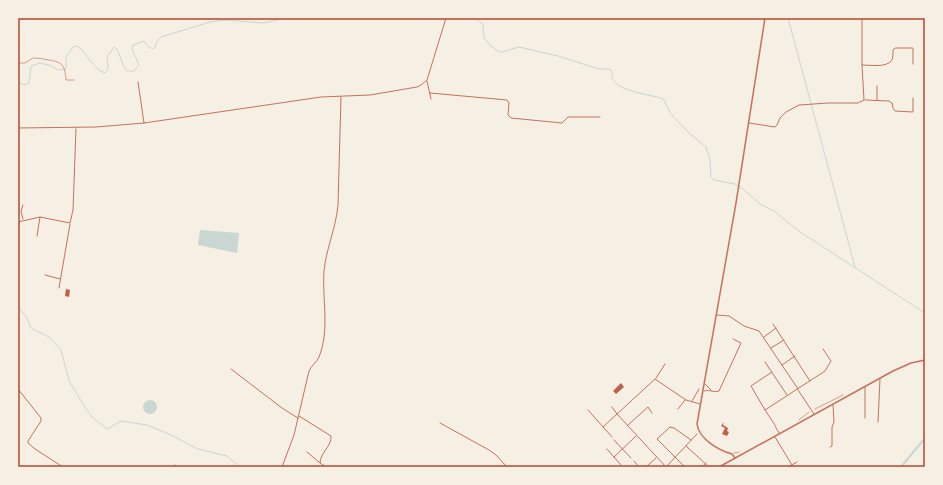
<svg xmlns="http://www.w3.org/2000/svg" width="943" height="485" font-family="'Nunito Sans',sans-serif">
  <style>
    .water { fill: #c9d6d2 }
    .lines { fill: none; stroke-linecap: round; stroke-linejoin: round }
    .stream { stroke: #c9d6d2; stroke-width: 1 }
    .canal { stroke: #c9d6d2; stroke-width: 2 }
    .building { fill: #bf614a }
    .path { stroke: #b5482f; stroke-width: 0.5 }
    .pedestrian { stroke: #c5725c; stroke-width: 1 }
    .minor { stroke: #c5725c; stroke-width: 1 }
    .tertiary { stroke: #c5725c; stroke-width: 1.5 }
    .neatline { fill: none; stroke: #b5482f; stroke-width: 1.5 }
  </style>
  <rect width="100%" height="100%" fill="#f6efe4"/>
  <g class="water">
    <polygon points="200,230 239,233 237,253 198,245"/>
    <circle cx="150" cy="407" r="7"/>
  </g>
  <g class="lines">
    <g class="stream">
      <path d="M474,18L483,24L484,38L490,45L499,52H502L519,47L558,56L599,69H610L612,72C613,75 611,78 614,81C620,91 650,95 661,98L664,100L670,113L689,133L706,147L710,160L711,177L714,180L735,184L743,189L760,204L774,211L800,232L925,313"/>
      <polyline points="788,18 855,267"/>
      <path d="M18,79L20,83L24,85L29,83L31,66L40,63L52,66L58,70L66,69V57L73,47L77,46C88,53 92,69 105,73C110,69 107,63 107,57L114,47L117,49L124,67L127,71H134L139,65L132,49L133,45L144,41C147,45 150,50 155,48L156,43L161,37L210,22L225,20L264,23L285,18"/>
      <polyline points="18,307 27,318 31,328 49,337 61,350 69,381 86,409 93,418 107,429 121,421 147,425 171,435 198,449 227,456 240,467"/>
    </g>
    <polyline class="canal" points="901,467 925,438"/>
  </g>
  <g class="building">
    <polygon points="66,289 70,290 69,297 65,296"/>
    <polygon points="621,383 624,387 616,394 613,391"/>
    <polygon points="724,422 723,425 728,428 727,431 729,432 727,436 722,434 725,428 721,426"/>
  </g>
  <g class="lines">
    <g class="path">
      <path d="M18,63H25L33,58C38,58 44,59 49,60C63,62 65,66 66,80H74"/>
      <polyline points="815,409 843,395"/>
      <polyline points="799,420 809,412"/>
      <polyline points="734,453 739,452"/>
    </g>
    <g class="pedestrian">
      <polyline points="717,315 729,316 744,326 759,331 798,389"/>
      <polyline points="764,337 776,328"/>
      <polyline points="771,348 784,340"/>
      <polyline points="782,365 795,356"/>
      <polyline points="678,409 685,400"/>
    </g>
    <g class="minor">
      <path d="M862,65C870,65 887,68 892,60C893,58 893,53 893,50L895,48H913V64"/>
      <polyline points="427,81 431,99"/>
      <polyline points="138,82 144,123"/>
      <polyline points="430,93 507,100 509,103 508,115 511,118 562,123 568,117 600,117"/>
      <polyline points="865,100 889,101 892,103 893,108 895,111 913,112 913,98"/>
      <polyline points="877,100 877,86"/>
      <polyline points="749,123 775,127 777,125 780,118 786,112 799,105 828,103 858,103 864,100 862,65 862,18"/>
      <polyline points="18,128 96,127 144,123 321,97 370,95 417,87 421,85 427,80 446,18"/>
      <polyline points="23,205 21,211 23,219"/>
      <polyline points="18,222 40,217 70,223 73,210 76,129"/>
      <polyline points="37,236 40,217"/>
      <polyline points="45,275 60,279"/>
      <polyline points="59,288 70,224"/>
      <polyline points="773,324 810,381"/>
      <polyline points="765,362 787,395"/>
      <polyline points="231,369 282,408 298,418"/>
      <polyline points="772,372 751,386 765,410 825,371 831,361 823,349"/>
      <polyline points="656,378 665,364"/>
      <polyline points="705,384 711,390"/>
      <polyline points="18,389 41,418 41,421 28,441 28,443 35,449 63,467"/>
      <polyline points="798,390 814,414"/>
      <path d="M704,391C709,389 714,393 719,391L741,343L733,339"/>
      <polyline points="692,401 699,389"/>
      <polyline points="612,407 617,414 655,379 686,400 700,404"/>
      <polyline points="588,410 612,437"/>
      <polyline points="765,410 775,425"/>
      <path d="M299,416L331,436C332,446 320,453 320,463L326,467"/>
      <polyline points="865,418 865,387"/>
      <polyline points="878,422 880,379"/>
      <polyline points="440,423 489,450 496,455 507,467"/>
      <polyline points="628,425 648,407 652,413"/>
      <polyline points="775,426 779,433"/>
      <polyline points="603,427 617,414 666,467"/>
      <polyline points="775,437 792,465"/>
      <polyline points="614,440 631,458"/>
      <polyline points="686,446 709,467"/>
      <polyline points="830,447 832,446 832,427 834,422 833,405"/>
      <polyline points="607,449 621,465"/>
      <polyline points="307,452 320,463"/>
      <polyline points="614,457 636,436"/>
      <polyline points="634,461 639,467"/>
      <polyline points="175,467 175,465"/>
      <path d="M282,467L294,435L309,371C311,366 317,362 319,357C330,330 322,299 324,271C326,249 336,228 338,205L341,97"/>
      <polyline points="646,467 656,458"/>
      <polyline points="666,467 697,434"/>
      <polyline points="685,467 657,439 670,427 674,428 691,440"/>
      <polyline points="702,467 706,463"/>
      <polyline points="788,467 797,462"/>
    </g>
    <g class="tertiary">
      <path d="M735,458L732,454C718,450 699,439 697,424L736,203L765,18"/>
      <polyline points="719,467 893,371 911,363 925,360"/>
    </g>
  </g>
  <rect width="943" height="485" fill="none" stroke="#f6efe4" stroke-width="38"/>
  <rect x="19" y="19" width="905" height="447" class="neatline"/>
</svg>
